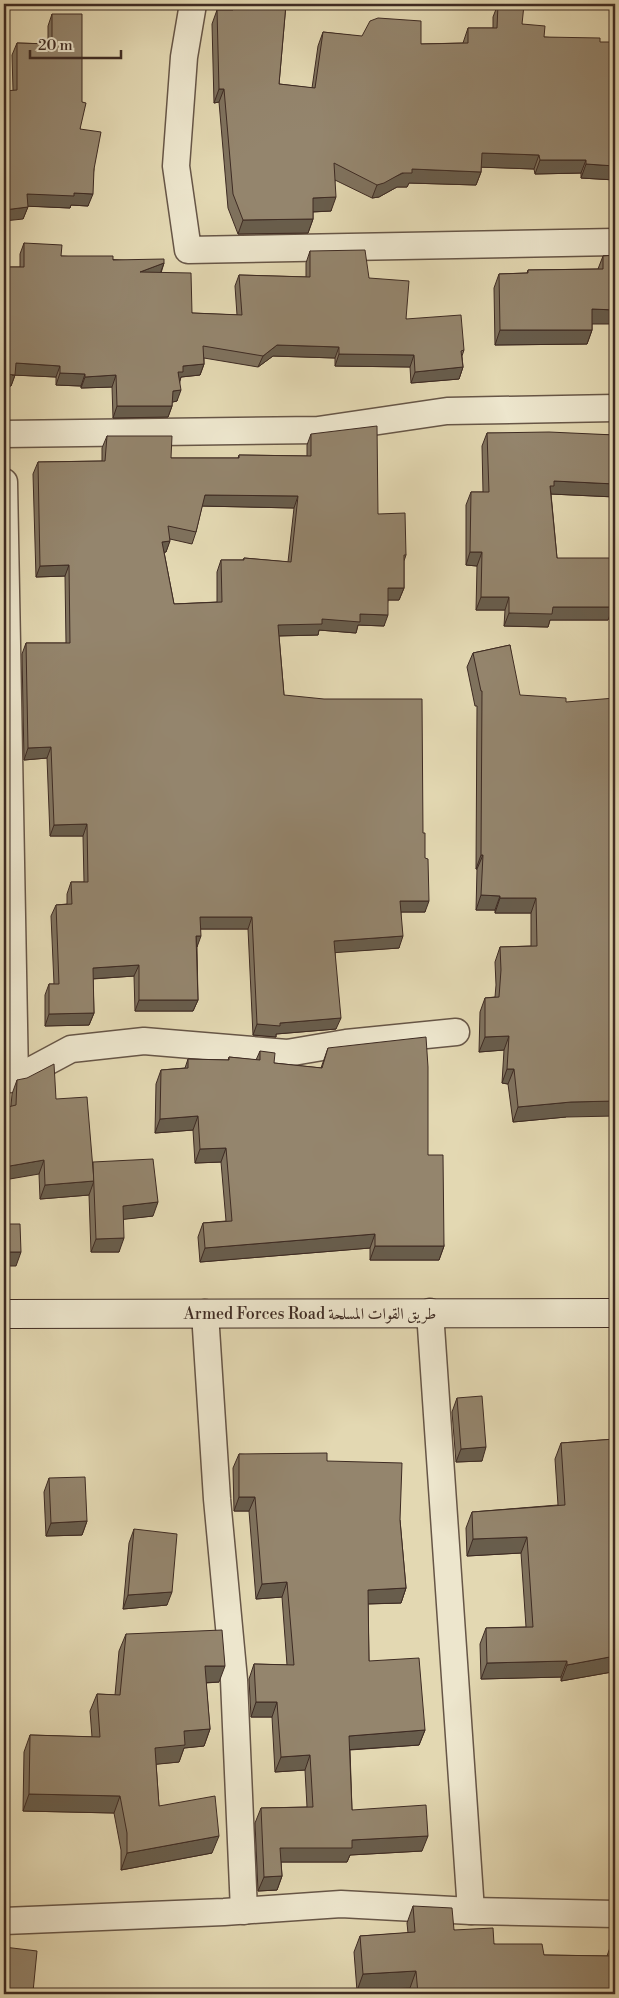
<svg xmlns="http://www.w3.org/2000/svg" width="619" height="1998" font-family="'Libre Bodoni',Amiri,serif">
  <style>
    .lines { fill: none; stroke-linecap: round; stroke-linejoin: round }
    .street-casing { stroke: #675647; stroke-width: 29 }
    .secondary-casing { stroke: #3e2b23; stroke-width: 30 }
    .street { stroke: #ede6cd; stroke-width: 26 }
    .secondary { stroke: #ede6cd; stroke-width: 28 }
    .wall { fill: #7f725e; stroke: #3e2b23; fill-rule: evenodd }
    .shaded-wall { fill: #685d4c; stroke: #3e2b23 }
    .building { fill: #94856d; stroke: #3e2b23; fill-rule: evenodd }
    .labels { text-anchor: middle; stroke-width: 4; stroke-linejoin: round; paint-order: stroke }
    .street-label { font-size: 16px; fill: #3e2b23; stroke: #ede6cd }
  </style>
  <rect width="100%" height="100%" fill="#e3d8b2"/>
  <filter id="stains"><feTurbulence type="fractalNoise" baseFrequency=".004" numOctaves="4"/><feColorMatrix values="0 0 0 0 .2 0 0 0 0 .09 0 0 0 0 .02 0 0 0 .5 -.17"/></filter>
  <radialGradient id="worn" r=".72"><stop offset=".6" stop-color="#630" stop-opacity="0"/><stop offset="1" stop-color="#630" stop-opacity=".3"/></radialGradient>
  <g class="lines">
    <defs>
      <g id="street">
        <polyline points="193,4 184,57 176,166 188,250 615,242"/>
        <polyline points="4,434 318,430 447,411 615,408"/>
        <polyline points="4,482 15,1079"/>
        <polyline points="4,1079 15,1079 71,1049 144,1041 287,1053 346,1043 456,1032"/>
        <polyline points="430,1312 471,1911"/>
        <polyline points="205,1313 217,1499 234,1680 244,1911"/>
        <polyline points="4,1921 224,1912 341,1904 471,1911 615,1914"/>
      </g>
      <polyline id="secondary" points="4,1314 615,1313"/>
    </defs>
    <use href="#street" class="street-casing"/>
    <use href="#secondary" class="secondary-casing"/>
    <use href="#street" class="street"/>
    <use href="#secondary" class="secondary"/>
  </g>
  <g class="wall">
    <polygon points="228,4 286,4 279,84 312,88 318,46 323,32 421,44 463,43 468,28 493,28 493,17 498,4 522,24 544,37 600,42 615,180 581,178 581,173 535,174 534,169 481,167 481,172 476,185 409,183 407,187 397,187 379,197 372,198 335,180 331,211 313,212 313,219 308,233 238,234 228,208 219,102 214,103 212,24 217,10 228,10"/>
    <polygon points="52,14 80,129 94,169 88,206 71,205 70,208 28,206 23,219 13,90 12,55 17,43 48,44 48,26"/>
    <polygon points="24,243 61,256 164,263 161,273 192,313 237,315 235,286 239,275 306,277 306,263 310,251 369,278 406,319 464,350 462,356 463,367 459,379 411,383 410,367 335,366 335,358 273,356 258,367 204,358 204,364 200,375 181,377 180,381 177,401 172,402 172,406 168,417 113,418 112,387 81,388 81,386 56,385 56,377 15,375 11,386 4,386 4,272 6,267 20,267 20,254"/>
    <polygon points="615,255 592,324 592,330 587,344 495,345 494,288 499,274 527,273 528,270 598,269 603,256"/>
    <polygon points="487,433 615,435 615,497 551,494 557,558 613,594 613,607 608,620 550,620 548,627 504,626 505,610 476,610 477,566 466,565 466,505 471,492 483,492 482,446"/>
    <path d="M311,434L378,514L406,555L404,561V588L399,600H388L384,626L358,625L356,633L319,630L318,635L279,636L284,695L423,833L425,912H401L399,948L335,952L336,1029L276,1034V1037L253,1035L248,929H200L197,947L198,1000L193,1011H135L134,976L93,979L94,1013L89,1025L45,1026V995L49,984H54L51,916L56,905L67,904V894L71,882H84L83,836H50L47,758L24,760L22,654L26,643H66L65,576L36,577L33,474L38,462L102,461V448L107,436L171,458H238L239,455L307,456V445ZM202,506L294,508L288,562L244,558L243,560H221L217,572V602L174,604L164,552H166L170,539L192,544L196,532Z"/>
    <polygon points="510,645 566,1117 513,1122 508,1084 502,1083 504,1050 479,1052 480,1012 485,998 495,997 496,985 495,962 500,947 531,946 531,913 495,913 495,910 476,910 477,869 476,869 477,706 475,706 467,667 473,653"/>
    <polygon points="328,1048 428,1155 444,1246 439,1260 370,1260 370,1248 200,1262 198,1237 203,1223 226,1221 221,1162 195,1163 193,1130 155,1133 156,1084 161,1070 185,1068 188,1059 228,1060 229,1057 256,1060 260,1051 274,1063 321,1068"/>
    <polygon points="17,1080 56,1099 93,1165 93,1162 153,1216 123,1219 119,1252 91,1252 89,1195 40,1199 39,1174 11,1106 12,1094"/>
    <polygon points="457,1398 482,1461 456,1462 452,1412"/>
    <polygon points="615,1439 615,1663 612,1672 561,1681 561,1677 481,1679 480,1644 486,1628 526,1627 521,1553 467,1556 466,1528 472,1512 558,1505 555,1459 561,1443"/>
    <polygon points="239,1454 327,1461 400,1520 406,1588 401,1603 368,1604 369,1661 425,1730 419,1745 350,1750 352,1810 422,1851 350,1855 347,1862 281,1862 282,1876 277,1890 258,1891 255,1823 261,1808 307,1807 305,1770 275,1772 272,1717 251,1717 249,1679 254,1664 287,1665 282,1597 256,1599 249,1511 234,1511 233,1468"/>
    <polygon points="49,1478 87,1521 82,1535 46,1536 44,1492"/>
    <polygon points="134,1529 167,1605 123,1609 129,1543"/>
    <polygon points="126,1634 219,1682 206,1683 210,1729 204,1746 184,1748 179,1762 156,1764 159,1806 212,1853 121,1870 121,1850 114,1813 23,1811 24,1752 30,1735 92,1737 90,1711 97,1694 115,1695 119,1651"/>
    <polygon points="413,1906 454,1930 494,1944 544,1955 607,1956 612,1942 615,1994 411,1994 410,1988 357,1991 354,1952 360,1936 408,1933 407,1923"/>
  </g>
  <g class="shaded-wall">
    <polygon points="219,89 224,89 219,102 214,103"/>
    <polygon points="482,153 539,155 534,169 476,167"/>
    <polygon points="540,160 586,160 581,173 535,174"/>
    <polygon points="586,164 615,166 615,180 581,178"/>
    <polygon points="412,169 481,172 476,185 409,183 407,187 397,187 379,197 372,198 377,185"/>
    <polygon points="74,193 93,194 88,206 71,205 70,208 23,206 27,194"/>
    <polygon points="336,197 331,211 308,212 313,198"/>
    <polygon points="28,207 23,219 4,221 4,210"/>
    <polygon points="313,219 308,233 238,234 243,220"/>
    <polygon points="164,263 160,274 140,272"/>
    <polygon points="592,309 615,310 615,324 587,324"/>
    <polygon points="500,330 592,330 587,344 495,345"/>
    <polygon points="277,345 339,347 335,358 273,356 258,367 263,356"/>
    <polygon points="339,354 414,355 410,367 335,366"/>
    <polygon points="16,363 60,366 56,377 12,375 15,375 11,386 4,386 4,374"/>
    <polygon points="204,364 200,375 181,377 179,383 178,372 183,366"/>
    <polygon points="463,367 459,379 411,383 415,372"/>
    <polygon points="60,373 85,374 81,386 56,385"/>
    <polygon points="116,375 112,387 81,388 85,377"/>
    <polygon points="181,390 177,401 169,403 173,391"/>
    <polygon points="117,406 172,406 168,417 113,418"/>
    <polygon points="554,481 615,484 615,497 551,494 550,486"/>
    <polygon points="205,495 298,496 294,508 201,506"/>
    <polygon points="170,541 166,552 158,553 162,542"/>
    <polygon points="470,552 482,552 477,566 466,565"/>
    <polygon points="69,565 65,576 36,577 40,566"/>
    <polygon points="613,581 615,581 615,594 608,594"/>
    <polygon points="388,588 404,588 399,600 383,600"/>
    <polygon points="481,597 509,597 505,610 476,610"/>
    <polygon points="553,607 613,607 608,620 550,620 548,627 504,626 509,613"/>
    <polygon points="360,614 388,615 384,626 358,625 356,633 319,630 318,635 273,636 278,625"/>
    <polygon points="51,747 47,758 24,760 28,748"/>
    <polygon points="87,824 83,836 50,836 54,825"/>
    <polygon points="481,855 483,855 477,869 476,869"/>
    <polygon points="481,895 500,896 495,910 476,910"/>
    <polygon points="500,898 536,898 531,913 495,913"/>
    <polygon points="400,901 429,901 425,912 396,912"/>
    <polygon points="200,917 252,917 248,929 196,929"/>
    <polygon points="196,936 201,936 197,947"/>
    <polygon points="403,936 399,948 330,953 334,941"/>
    <polygon points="139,965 134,976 89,979 93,968"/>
    <polygon points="139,1000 198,1000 193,1011 135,1011"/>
    <polygon points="94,1013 89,1025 45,1026 49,1014"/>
    <polygon points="341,1018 336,1029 276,1034 276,1037 253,1035 257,1024 280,1023"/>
    <polygon points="509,1036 504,1050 479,1052 485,1037"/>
    <polygon points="507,1069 514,1069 508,1084 502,1083"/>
    <polygon points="615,1101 615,1116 566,1117 513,1122 518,1107 571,1102"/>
    <polygon points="198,1116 193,1130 155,1133 160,1119"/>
    <polygon points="226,1148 221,1162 195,1163 200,1149"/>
    <polygon points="44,1160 39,1174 4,1180 4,1167"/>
    <polygon points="94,1181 89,1195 40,1199 45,1185"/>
    <polygon points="158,1202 153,1216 118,1220 123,1206"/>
    <polygon points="375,1234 370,1248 200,1262 205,1248"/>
    <polygon points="124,1238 119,1252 91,1252 96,1239"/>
    <polygon points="375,1246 444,1246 439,1260 370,1260"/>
    <polygon points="4,1252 21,1252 16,1266 4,1266"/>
    <polygon points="486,1447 482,1461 456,1462 461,1449"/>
    <polygon points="239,1497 255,1497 249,1511 234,1511"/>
    <polygon points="87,1521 82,1535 46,1536 51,1523"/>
    <polygon points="527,1537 521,1553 467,1556 473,1539"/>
    <polygon points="287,1582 282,1597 256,1599 262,1584"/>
    <polygon points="406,1588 401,1603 362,1604 368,1590"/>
    <polygon points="172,1592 167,1605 123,1609 128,1595"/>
    <polygon points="615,1656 615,1663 612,1672 561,1681 567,1665"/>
    <polygon points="567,1661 561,1677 481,1679 487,1663"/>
    <polygon points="205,1666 225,1666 219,1682 198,1683"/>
    <polygon points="256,1702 277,1702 272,1717 251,1717"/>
    <polygon points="210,1729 204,1746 184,1748 179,1762 149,1765 155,1748 184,1731"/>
    <polygon points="425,1730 419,1745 344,1750 349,1736"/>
    <polygon points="310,1755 305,1770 275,1772 281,1757"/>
    <polygon points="29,1794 120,1796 114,1813 23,1811"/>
    <polygon points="219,1836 212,1853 121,1870 127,1853"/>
    <polygon points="428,1836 422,1851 350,1855 347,1862 274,1862 280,1848 352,1840"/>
    <polygon points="282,1876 277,1890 258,1891 264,1877"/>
    <polygon points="416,1971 410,1988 357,1991 363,1974"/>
  </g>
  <g class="building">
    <polygon points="233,4 286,4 279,84 315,88 323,32 362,36 370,21 378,18 421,21 421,44 468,43 468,28 497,28 498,4 524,5 522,24 545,26 544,37 600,38 600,42 615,42 615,166 586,164 586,160 540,160 539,155 482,153 481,172 412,169 412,173 402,173 384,183 377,185 334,163 336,197 313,198 313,219 243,220 233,194 224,89 219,89 217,10 233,10"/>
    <polygon points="52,14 82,14 82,102 86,103 80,129 101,132 94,169 93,194 74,193 74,196 27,194 28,207 4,210 4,91 17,90 17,43 52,44"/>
    <polygon points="24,243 62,245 61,256 113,256 113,260 164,259 164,263 140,272 191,273 192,313 242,315 239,275 310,277 310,251 365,250 369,278 409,281 406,319 461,315 464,350 461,351 463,367 415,372 414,355 339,354 339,347 277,345 263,356 203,346 204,364 183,366 183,372 178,372 181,390 173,391 172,406 117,406 116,375 85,377 85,374 60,373 60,366 16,363 15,375 4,374 4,278 6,278 6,267 24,267"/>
    <polygon points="615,255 615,310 592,309 592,330 500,330 499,274 528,273 528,270 603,269 603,256"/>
    <path d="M377,426L378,514L405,513L406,555H404V588H388V615L360,614V622L322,619V624L278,625L284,695L324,699H422L423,833H425V858L428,859L429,901H400L403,936L334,941L341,1018L280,1023V1026L257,1024L252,917H200L201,936H196L198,1000H139V965L93,968L94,1013L49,1014V984H59L56,905L72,904L71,882H88L87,824L54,825L51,747L28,748L26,643H70L69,565L40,566L38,462L105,461L107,436H172L171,458H239V455L311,456V434ZM205,495L298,496L291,562L244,558V560H221L222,602L174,604L162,542L170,541L168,526L196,532Z"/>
    <polygon points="549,432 615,435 615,484 554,481 554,486 550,486 557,558 615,558 615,581 613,581 613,607 553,607 552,614 509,613 509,597 481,597 482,552 470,552 471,492 489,492 487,433"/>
    <polygon points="510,645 520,695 566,698 566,702 615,698 615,1101 571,1102 518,1107 514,1069 507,1069 509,1036 485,1037 485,998 499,997 501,970 500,947 537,946 536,898 500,898 500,896 481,895 483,855 481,855 482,691 481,691 473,653"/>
    <polygon points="426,1037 428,1067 428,1155 443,1155 444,1246 375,1246 375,1234 205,1248 203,1223 232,1221 226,1148 200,1149 198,1116 160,1119 161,1070 188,1068 188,1059 229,1060 229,1057 260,1060 260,1051 275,1053 274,1063 322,1068 328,1048"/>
    <polygon points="54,1064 56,1099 87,1097 94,1181 45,1185 44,1160 4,1167 4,1108 16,1105 17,1080 27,1078"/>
    <polygon points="153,1159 158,1202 123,1206 124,1238 96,1239 93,1162"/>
    <polygon points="4,1224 20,1224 21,1252 4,1252"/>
    <polygon points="482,1396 486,1447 461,1449 457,1398"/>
    <polygon points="615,1439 615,1656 567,1665 567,1661 487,1663 486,1628 533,1627 527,1537 473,1539 472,1512 565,1505 561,1443"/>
    <polygon points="327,1453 327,1461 402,1463 400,1520 406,1588 368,1590 369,1661 419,1658 425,1730 349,1736 352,1810 426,1805 428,1836 352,1840 352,1848 280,1848 282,1876 264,1877 261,1808 313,1807 310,1755 281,1757 277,1702 256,1702 254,1664 294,1665 287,1582 262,1584 255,1497 239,1497 239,1454"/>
    <polygon points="85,1477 87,1521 51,1523 49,1478"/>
    <polygon points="134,1529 177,1534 172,1592 128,1595"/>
    <polygon points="222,1630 225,1666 205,1666 210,1729 184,1731 185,1745 155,1748 159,1806 215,1796 219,1836 127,1853 127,1833 120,1796 29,1794 30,1735 100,1737 97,1694 120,1695 126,1634"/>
    <polygon points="413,1906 452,1908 454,1930 493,1928 494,1944 542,1944 544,1955 612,1956 612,1942 615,1942 615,1994 418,1994 416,1971 363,1974 360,1936 415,1932"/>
    <polygon points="4,1947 37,1951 33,1992 57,1994 4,1994"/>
  </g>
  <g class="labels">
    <g class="street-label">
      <text x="310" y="1319">Armed Forces Road طريق القوات المسلحة</text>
    </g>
  </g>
  <rect width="619" height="1998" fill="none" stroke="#e3d8b2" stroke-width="20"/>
  <rect x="5" y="5" width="609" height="1988" fill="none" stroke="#3e2b23" stroke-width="2.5"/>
  <rect x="10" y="10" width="599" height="1978" fill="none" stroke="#3e2b23"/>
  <path d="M30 50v8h91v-8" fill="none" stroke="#3e2b23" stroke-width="2.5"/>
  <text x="38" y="50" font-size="15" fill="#3e2b23" stroke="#ede6cd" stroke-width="4" paint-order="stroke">20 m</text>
  <rect width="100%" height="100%" filter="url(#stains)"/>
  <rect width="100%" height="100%" fill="url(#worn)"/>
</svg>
